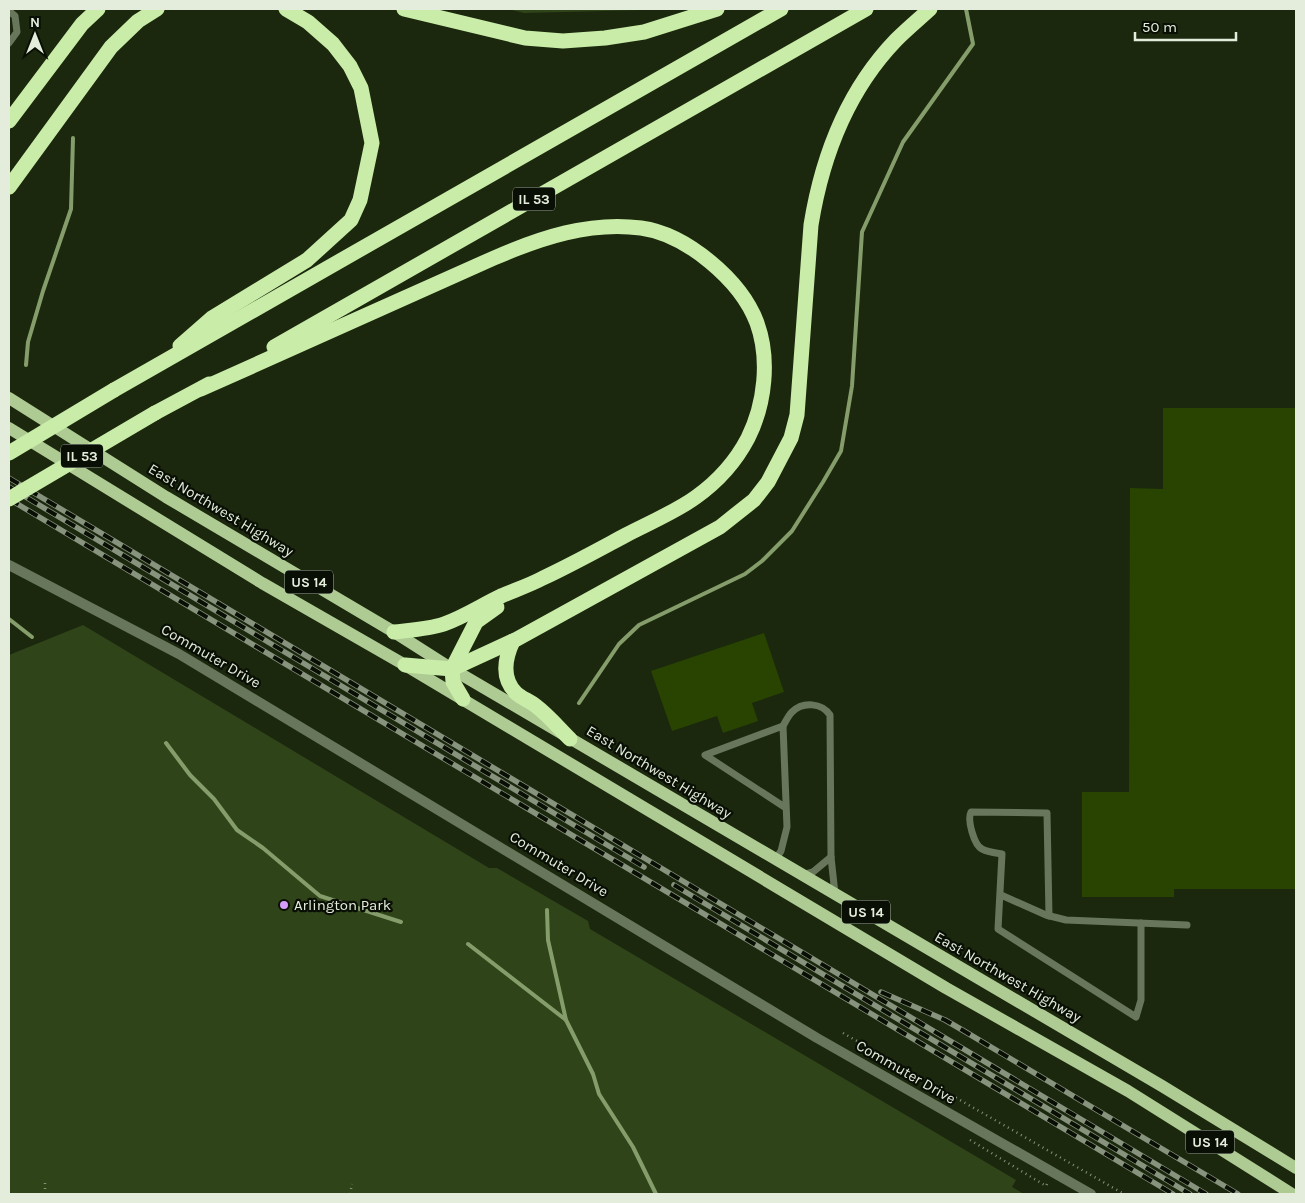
<svg xmlns="http://www.w3.org/2000/svg" width="1305" height="1203" font-family="Karla,sans-serif">
  <style>
    .green { fill: #30441a }
    .lines { fill: none; stroke-linecap: round; stroke-linejoin: round }
    .stream { stroke: #859d6b; stroke-width: 4 }
    .building { fill: #284400 }
    .path { stroke: #87927d; stroke-width: 2.5; stroke-dasharray: 1 4; stroke-linecap: butt }
    .service { stroke: #68765b; stroke-width: 7 }
    .minor { stroke: #68765b; stroke-width: 10 }
    .primary { stroke: #aecb93; stroke-width: 12 }
    .motorway { stroke: #c9eda8; stroke-width: 15 }
    .rail-casing { stroke: #88937e; stroke-width: 5.5 }
    .rail { stroke: #090f05; stroke-width: 4; stroke-dasharray: 11; stroke-linecap: butt }
    .motorway-bridge { stroke: #c9eda8; stroke-width: 15 }
    .poi-dot { fill: #d49cfb; stroke: #090f05; stroke-width: 2 }
    .labels { text-anchor: middle; stroke-width: 4.5; stroke-linejoin: round; paint-order: stroke }
    .shield { fill: #090f05; stroke: #a2aa9c; stroke-width: 1 }
    .shield-label { font-size: 14px; font-weight: bold; fill: #e4eddc }
    .street-label { font-size: 15px; fill: #e4eddc; stroke: #090f05 }
    .poi-label { font-size: 15px; fill: #e4eddc; stroke: #090f05; text-anchor: start }
  </style>
  <rect width="100%" height="100%" fill="#1b280e"/>
  <g class="green">
    <polygon points="508,9 647,9 643,10 524,13"/>
    <polygon points="83,625 489,868 497,868 588,921 590,929 1016,1180 1012,1187 1024,1194 9,1194 9,655"/>
  </g>
  <g class="lines">
    <g class="stream">
      <polyline points="26,365 28,342 43,291 71,209 73,138"/>
      <polyline points="9,619 32,637"/>
      <polyline points="579,703 619,644 639,625 745,574 762,561 792,531 823,482 841,451 852,386 862,232 903,142 973,44 966,9"/>
      <polyline points="166,743 190,775 214,799 237,830 263,848 320,896 401,922"/>
      <polyline points="547,910 548,940 566,1020 593,1074 599,1094 633,1147 656,1194"/>
      <polyline points="468,944 566,1020"/>
    </g>
  </g>
  <g class="building">
    <polygon points="1163,408 1296,408 1296,889 1174,889 1174,897 1082,897 1082,792 1129,792 1130,488 1163,489"/>
    <polygon points="764,633 784,692 752,703 758,721 723,733 717,716 672,731 651,671"/>
  </g>
  <g class="lines">
    <g class="path">
      <polyline points="843,1033 1124,1194"/>
      <polyline points="970,1140 1046,1186 1048,1182"/>
      <polyline points="45,1194 45,1183"/>
      <polyline points="350,1194 352,1184"/>
    </g>
    <g class="service">
      <polyline points="9,11 15,16 17,32 9,43"/>
      <path d="M783,726C786,721 788,716 792,712C803,701 822,703 830,715L831,857L835,894"/>
      <polyline points="775,860 781,851 787,827 783,726 705,755 786,808"/>
      <polyline points="802,875 813,872 831,857"/>
      <polyline points="1001,895 1046,915 1066,920 1187,925"/>
      <path d="M1049,916L1047,813L971,812C967,820 974,845 982,849C987,852 996,853 1002,854L998,929L1136,1017L1141,1000V923"/>
    </g>
    <polyline class="minor" points="9,565 179,654 817,1038 1091,1194"/>
    <g class="primary">
      <polyline points="9,398 166,497 394,632 452,669 1162,1086 1296,1168"/>
      <polyline points="9,428 262,583 405,665 946,988 1128,1091 1292,1194"/>
    </g>
    <g class="motorway">
      <polyline points="404,9 525,38 563,41 605,38 644,32 717,9"/>
      <polyline points="9,121 82,24 98,9"/>
      <polyline points="9,187 111,47 138,21 157,9"/>
      <polyline points="180,346 212,318 307,260 351,220 360,200 372,143 361,88 350,66 333,44 308,22 286,9"/>
      <polyline points="274,347 866,9"/>
      <path d="M201,389L494,258C540,238 590,221 641,228C686,234 741,280 757,323C770,359 765,404 748,438C736,461 717,482 696,497C677,511 647,524 626,535C598,550 571,565 543,578C530,585 515,590 501,596C482,605 464,617 444,624C429,629 411,630 394,632"/>
      <polyline points="114,390 781,9"/>
      <polyline points="155,413 209,384"/>
      <path d="M513,641C505,658 501,678 516,693C521,698 530,701 536,706C548,715 559,728 570,739"/>
      <path d="M405,665L452,669L517,639L720,527L754,500L768,482L791,438L797,415L811,225C822,157 848,90 896,40C907,29 919,19 930,9"/>
      <polyline points="463,699 453,682 452,669 476,622 497,607"/>
    </g>
    <defs>
      <g id="rail">
        <polyline points="9,478 1206,1194"/>
        <polyline points="9,487 644,867"/>
        <polyline points="9,499 1173,1194"/>
        <polyline points="674,885 1190,1194"/>
        <polyline points="881,992 945,1020 964,1031 1238,1194"/>
      </g>
    </defs>
    <use href="#rail" class="rail-casing"/>
    <use href="#rail" class="rail"/>
    <g class="motorway-bridge">
      <polyline points="9,453 114,390"/>
      <polyline points="9,499 155,413"/>
    </g>
  </g>
  <circle class="poi-dot" cx="284" cy="905" r="5"/>
  <g class="labels">
    <g class="shield">
      <rect x="513" y="187.5" width="42" height="23" rx="4"/>
      <rect x="61" y="444.5" width="42" height="23" rx="4"/>
      <rect x="285" y="570.5" width="48" height="23" rx="4"/>
      <rect x="842" y="900.5" width="48" height="23" rx="4"/>
      <rect x="1186" y="1130.5" width="48" height="23" rx="4"/>
    </g>
    <g class="shield-label">
      <text x="534" y="204">IL 53</text>
      <text x="82" y="461">IL 53</text>
      <text x="309" y="587">US 14</text>
      <text x="866" y="917">US 14</text>
      <text x="1210" y="1147">US 14</text>
    </g>
    <g class="street-label">
      <text transform="translate(221 510) rotate(31)" y="5">East Northwest Highway</text>
      <text transform="translate(211 656) rotate(30)" y="5">Commuter Drive</text>
      <text transform="translate(659 772) rotate(31)" y="5">East Northwest Highway</text>
      <text transform="translate(559 864) rotate(31)" y="5">Commuter Drive</text>
      <text transform="translate(1008 977) rotate(30)" y="5">East Northwest Highway</text>
      <text transform="translate(906 1072) rotate(30)" y="5">Commuter Drive</text>
    </g>
    <g class="poi-label">
      <text x="294" y="910">Arlington Park</text>
    </g>
  </g>
  <rect width="1305" height="1203" fill="none" stroke="#e4eddc" stroke-width="20"/>
  <g transform="translate(35 35)" stroke="#090f05" stroke-width="4" paint-order="stroke">
  <path d="M0-4L9 19L0 12L-9 19Z" fill="#e4eddc"/>
  <text y="-8" font-size="14" font-weight="bold" text-anchor="middle" fill="#e4eddc">N</text>
  </g>
  <path d="M1135 32v8h101v-8" fill="none" stroke="#e4eddc" stroke-width="2.5"/>
  <text x="1142" y="32" font-size="15" fill="#e4eddc" stroke="#090f05" stroke-width="4" paint-order="stroke">50 m</text>
</svg>
